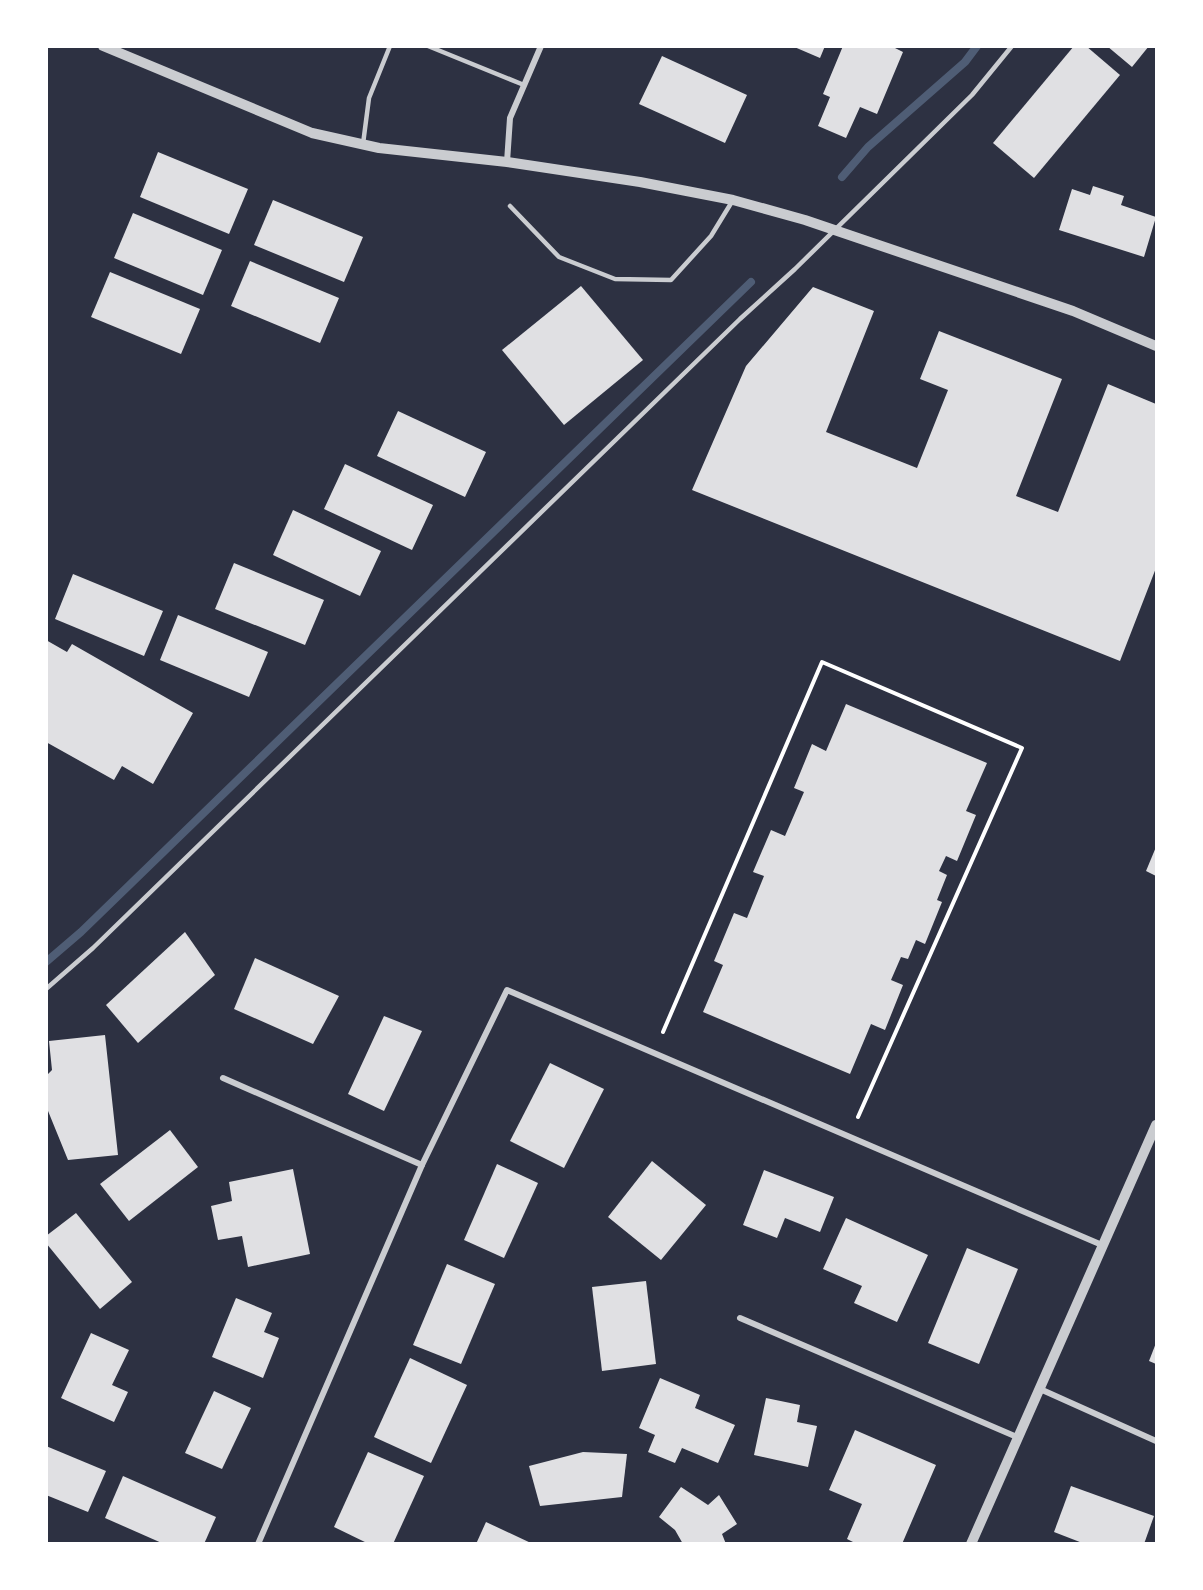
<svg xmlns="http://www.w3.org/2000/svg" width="1203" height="1590" font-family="'PT Sans Narrow',sans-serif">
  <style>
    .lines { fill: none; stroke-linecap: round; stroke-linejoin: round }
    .stream { stroke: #4f5d75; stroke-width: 8 }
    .building { fill: #e0e0e3 }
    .path { stroke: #fff; stroke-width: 4 }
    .service { stroke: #caccd0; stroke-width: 4.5 }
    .minor { stroke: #caccd0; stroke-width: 6 }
    .tertiary { stroke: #caccd0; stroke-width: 10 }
  </style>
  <rect width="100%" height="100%" fill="#2d3142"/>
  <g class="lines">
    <g class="stream">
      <polyline points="842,177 868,147 965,62 977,46"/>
      <polyline points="46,962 81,932 751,282"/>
    </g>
  </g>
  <g class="building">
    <polygon points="792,46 825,46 820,58"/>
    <polygon points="843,46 891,46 903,52 877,114 860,107 846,138 818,126 830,97 823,94"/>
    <polygon points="1074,46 1086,46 1120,75 1034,178 993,143"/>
    <polygon points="1107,46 1149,46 1132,67"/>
    <polygon points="662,56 747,95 725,143 639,104"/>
    <polygon points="158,152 248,189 229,234 140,197"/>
    <polygon points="1093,186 1124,196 1121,205 1156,217 1144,257 1059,230 1072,189 1090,195"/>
    <polygon points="273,200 363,237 344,282 254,245"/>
    <polygon points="133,213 222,250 203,295 114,258"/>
    <polygon points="250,261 339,298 320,343 231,306"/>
    <polygon points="110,272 200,309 181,354 91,317"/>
    <polygon points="581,286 643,360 564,425 502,350"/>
    <polygon points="813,287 874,311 826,432 917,468 948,390 920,379 939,331 1062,379 1016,496 1058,512 1108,384 1156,404 1156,568 1120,661 692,490 746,366"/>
    <polygon points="398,411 486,452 465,497 377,456"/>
    <polygon points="345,464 433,505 412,550 324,509"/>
    <polygon points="293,510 381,551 360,596 273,555"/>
    <polygon points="234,563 324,600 305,645 215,609"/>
    <polygon points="73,574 163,611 144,656 55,619"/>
    <polygon points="178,615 268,652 249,697 160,660"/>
    <polygon points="46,640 67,652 72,644 193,713 153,784 122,766 114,780 46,742"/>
    <polygon points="846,704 987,763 966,811 976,815 957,861 946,856 939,871 947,875 937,900 942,902 925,944 916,940 908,959 901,957 891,980 903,985 885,1030 871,1024 850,1074 703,1012 723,965 714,961 734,913 747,918 764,876 753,872 771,830 785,836 804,792 794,788 812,744 826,751"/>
    <polygon points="1156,847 1156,876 1146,871"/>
    <polygon points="185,932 215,975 138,1043 106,1005"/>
    <polygon points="255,958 339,996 313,1044 234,1009"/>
    <polygon points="384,1016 422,1031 384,1111 348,1094"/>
    <polygon points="105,1035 118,1155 68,1160 46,1106 46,1076 52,1070 49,1041"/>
    <polygon points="550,1063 604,1089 564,1168 510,1141"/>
    <polygon points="170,1130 198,1167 129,1221 100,1184"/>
    <polygon points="652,1161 706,1205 661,1260 608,1217"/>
    <polygon points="497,1164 538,1183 504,1258 464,1240"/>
    <polygon points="293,1169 310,1254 248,1267 242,1236 218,1240 211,1206 232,1201 229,1182"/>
    <polygon points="764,1170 834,1197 820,1232 785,1218 777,1238 743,1225"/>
    <polygon points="76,1213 132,1282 100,1309 46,1243 46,1236"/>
    <polygon points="846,1218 928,1255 897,1322 854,1303 862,1286 823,1269"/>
    <polygon points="967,1248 1018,1269 979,1364 928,1343"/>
    <polygon points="447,1264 495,1284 461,1364 413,1345"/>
    <polygon points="646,1281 656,1364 602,1371 592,1287"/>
    <polygon points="236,1298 272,1313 264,1332 279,1338 263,1378 212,1357"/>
    <polygon points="91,1333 129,1350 112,1385 128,1392 114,1422 61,1398"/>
    <polygon points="1156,1343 1156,1364 1149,1361"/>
    <polygon points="410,1358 467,1385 431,1463 374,1437"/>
    <polygon points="660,1378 700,1395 695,1408 735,1425 718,1463 682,1448 675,1463 648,1452 655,1435 639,1428"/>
    <polygon points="214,1391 251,1408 222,1469 185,1453"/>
    <polygon points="766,1398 800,1405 797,1422 817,1426 808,1467 754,1455"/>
    <polygon points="855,1430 936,1465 902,1544 857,1544 847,1539 862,1504 829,1490"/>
    <polygon points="46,1446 106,1471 88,1512 46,1495"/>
    <polygon points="368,1452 424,1476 393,1544 369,1544 334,1527"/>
    <polygon points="583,1452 627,1454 622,1497 540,1506 529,1466"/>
    <polygon points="123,1476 216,1517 204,1544 164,1544 105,1518"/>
    <polygon points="1071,1486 1154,1516 1144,1544 1085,1544 1054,1532"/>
    <polygon points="681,1487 708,1505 719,1495 737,1524 722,1534 726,1544 683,1544 675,1530 659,1517"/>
    <polygon points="486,1522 533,1544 476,1544"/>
  </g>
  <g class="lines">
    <polyline class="path" points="663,1032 822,662 1022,748 858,1117"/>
    <g class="service">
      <polyline points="428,46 524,85"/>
      <polyline points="363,144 369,98 390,46"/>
      <polyline points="510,206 559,257 615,279 671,280 711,236 733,200"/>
      <polyline points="46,989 93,948 740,319 795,269 972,95 1012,46"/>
    </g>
    <g class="minor">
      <polyline points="507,162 510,118 541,46"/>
      <polyline points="223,1078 422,1165"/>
      <polyline points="740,1318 1017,1437"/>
      <polyline points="1040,1389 1156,1441"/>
      <polyline points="258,1544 422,1165 507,990 1102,1245"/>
    </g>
    <g class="tertiary">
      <polyline points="103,46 312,133 379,148 507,162 640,182 733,200 805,220 1073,311 1156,346"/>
      <polyline points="971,1544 1156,1125"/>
    </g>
  </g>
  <rect width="1203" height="1590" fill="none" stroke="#ffffff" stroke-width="96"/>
</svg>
